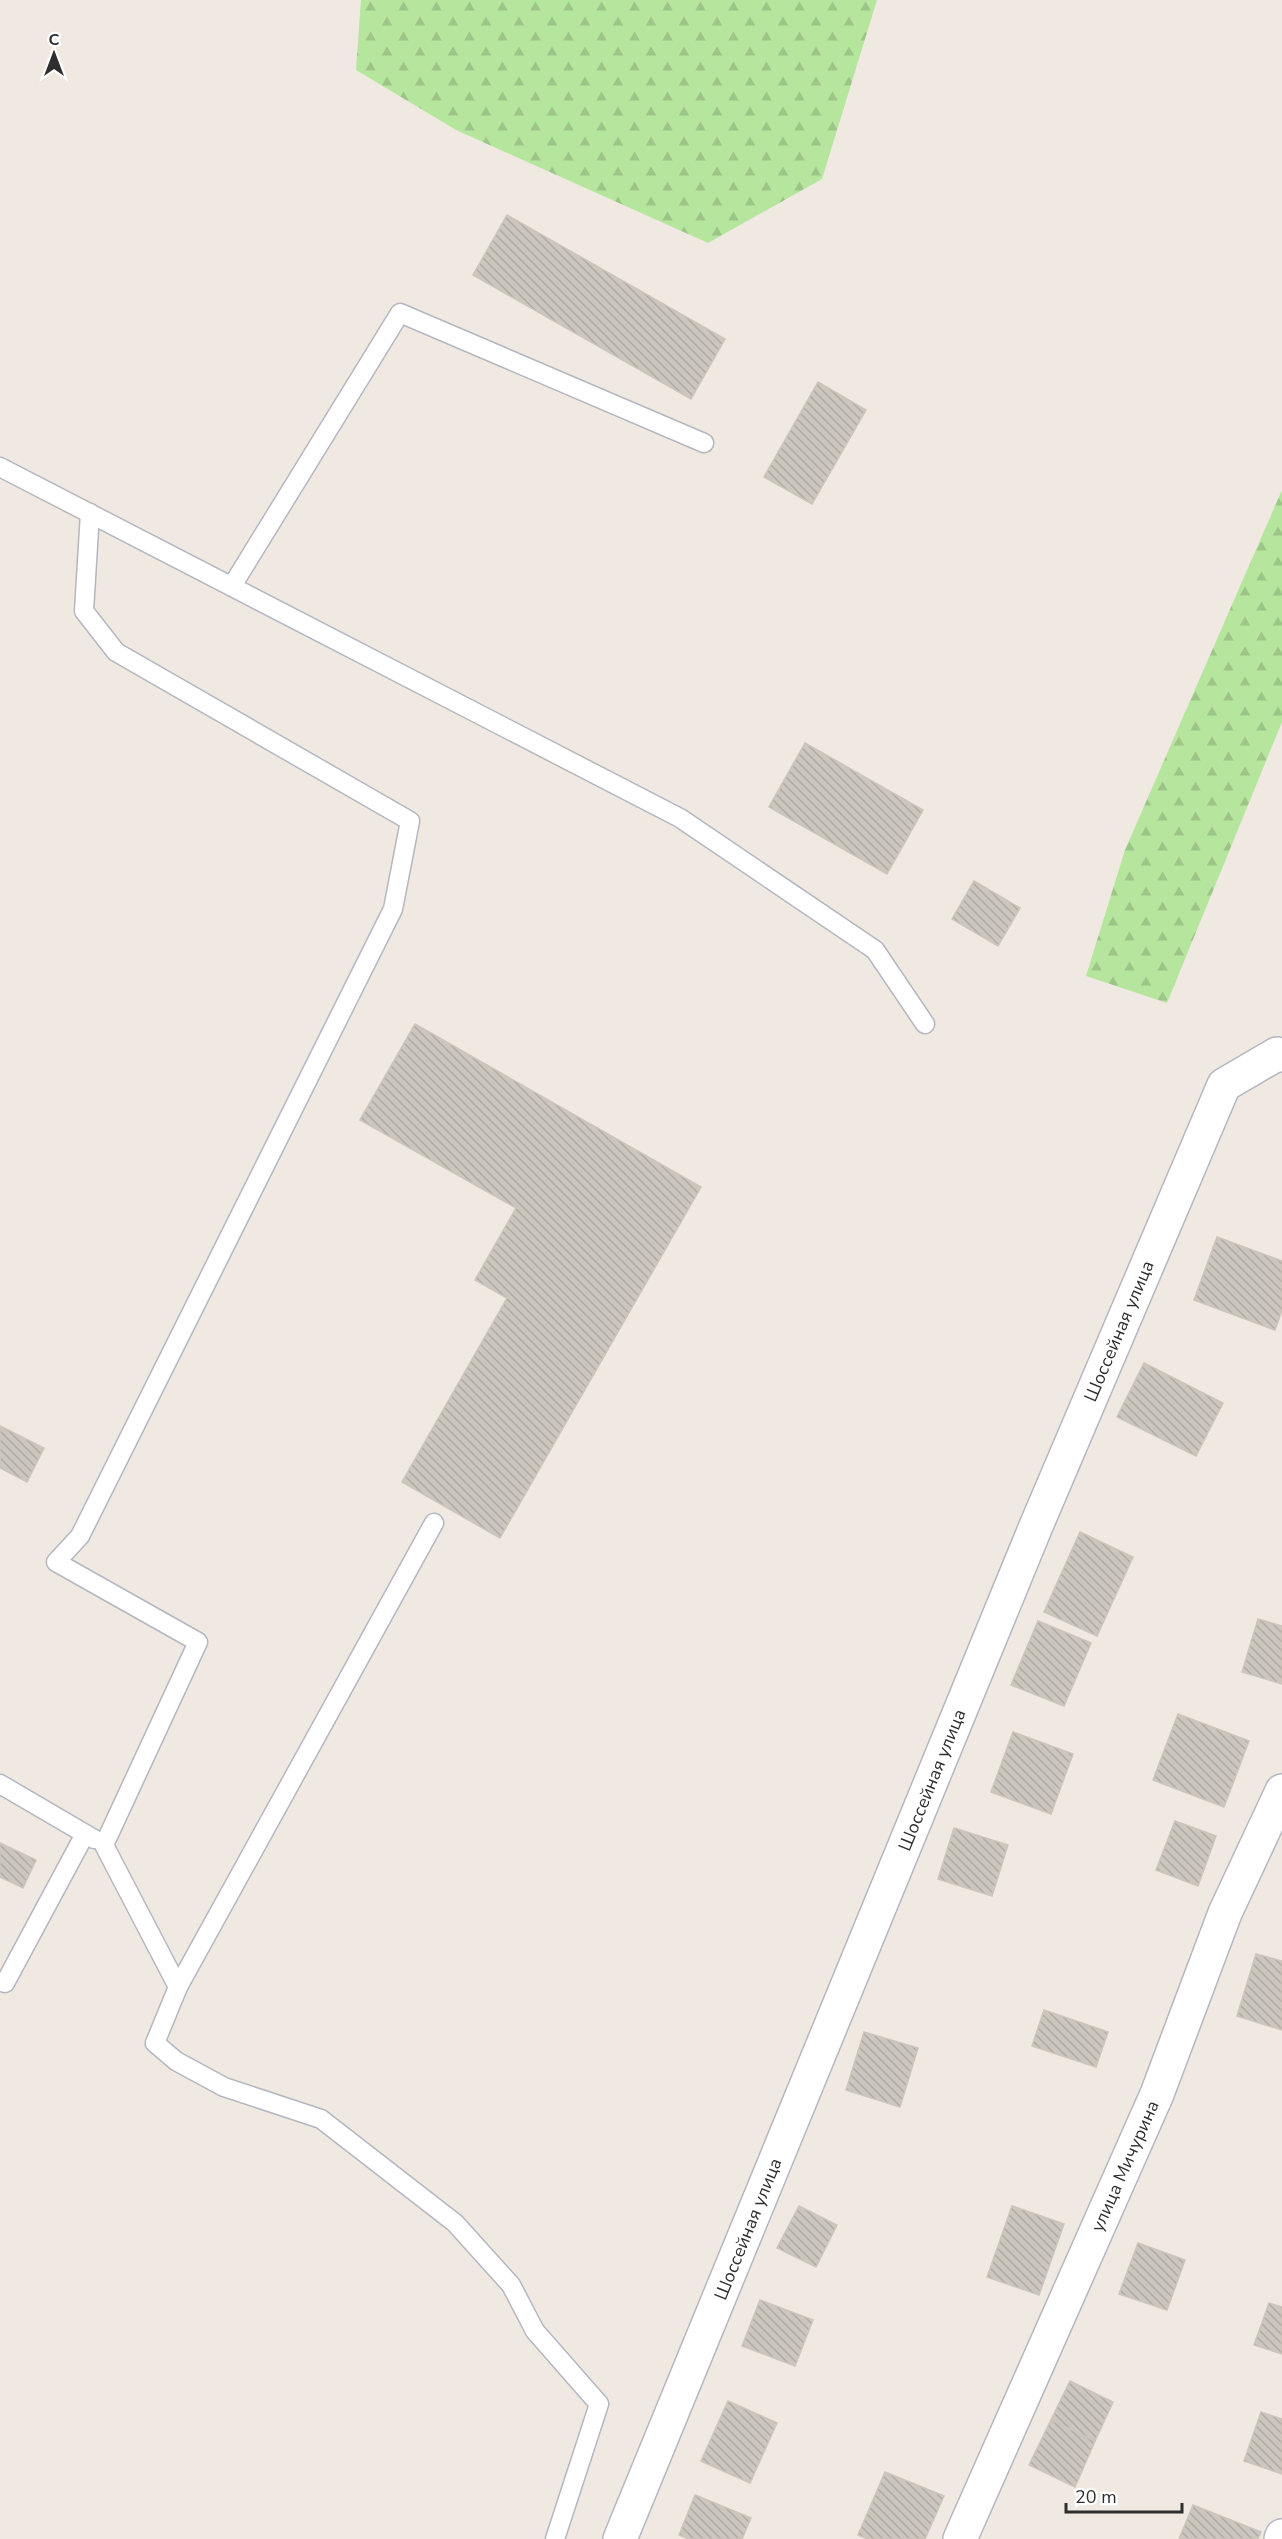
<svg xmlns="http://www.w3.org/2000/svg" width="1282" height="2539" font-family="'Nunito Sans',sans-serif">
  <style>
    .forest { fill: url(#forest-firs) }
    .building { fill: url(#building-back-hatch); stroke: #cbc5ba; stroke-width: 1.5 }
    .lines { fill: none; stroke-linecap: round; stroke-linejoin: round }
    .lane-casing { stroke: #b4b7c1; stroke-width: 21 }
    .street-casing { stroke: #b4b7c1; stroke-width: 36 }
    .lane { stroke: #fff; stroke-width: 18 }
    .street { stroke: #fff; stroke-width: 33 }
    .labels { text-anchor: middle; stroke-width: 5; stroke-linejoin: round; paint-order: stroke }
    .street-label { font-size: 18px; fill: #2e2e2e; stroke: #fff }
  </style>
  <defs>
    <pattern id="forest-firs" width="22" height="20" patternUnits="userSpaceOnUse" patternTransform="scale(1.5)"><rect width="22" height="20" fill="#b6e59e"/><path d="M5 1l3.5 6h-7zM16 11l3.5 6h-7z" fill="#9dc588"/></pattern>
    <pattern id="building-back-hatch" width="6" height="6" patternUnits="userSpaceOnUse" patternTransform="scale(1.5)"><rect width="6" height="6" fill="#cbc7bf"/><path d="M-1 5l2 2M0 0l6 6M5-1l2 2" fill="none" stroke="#afaba4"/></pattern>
  </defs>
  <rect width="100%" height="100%" fill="#efe9e1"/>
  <g class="forest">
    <polygon points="361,0 877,0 822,179 708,243 456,130 356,70"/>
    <polygon points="1282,490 1282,722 1167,1003 1086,976 1125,850"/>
  </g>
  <g class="building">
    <polygon points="507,215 725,339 691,399 473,275"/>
    <polygon points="818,382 866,410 812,504 764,477"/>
    <polygon points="805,743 923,810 887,874 769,807"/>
    <polygon points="974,881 1020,908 998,946 952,919"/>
    <polygon points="415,1024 701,1187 500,1538 402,1482 507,1298 475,1280 516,1208 360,1120"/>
    <polygon points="1217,1237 1282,1261 1282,1310 1275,1330 1194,1300"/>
    <polygon points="1144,1363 1223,1403 1196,1456 1117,1417"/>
    <polygon points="0,1426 44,1448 27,1482 0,1468"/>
    <polygon points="1080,1532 1133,1557 1097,1636 1044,1612"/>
    <polygon points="1258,1619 1282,1626 1282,1684 1242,1672"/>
    <polygon points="1038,1621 1091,1643 1064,1706 1011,1685"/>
    <polygon points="1178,1714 1249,1741 1224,1807 1153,1780"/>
    <polygon points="1013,1732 1073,1754 1051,1814 991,1792"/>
    <polygon points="1175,1821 1216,1836 1198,1886 1156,1870"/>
    <polygon points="954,1828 1008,1845 992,1896 938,1879"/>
    <polygon points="0,1843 36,1860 23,1888 0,1877"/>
    <polygon points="1256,1954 1282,1961 1282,2030 1237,2016"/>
    <polygon points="1044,2010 1108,2032 1096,2067 1032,2046"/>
    <polygon points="864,2032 918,2048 900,2107 846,2090"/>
    <polygon points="799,2206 837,2225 816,2267 777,2248"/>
    <polygon points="1012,2206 1064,2224 1039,2295 987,2277"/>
    <polygon points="1138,2243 1185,2260 1167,2310 1119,2294"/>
    <polygon points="760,2300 813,2320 795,2366 742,2346"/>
    <polygon points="1269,2303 1282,2307 1282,2354 1254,2345"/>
    <polygon points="1070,2381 1113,2402 1095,2441 1051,2420"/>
    <polygon points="728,2401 777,2423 750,2483 701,2461"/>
    <polygon points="1261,2412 1282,2419 1282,2474 1244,2461"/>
    <polygon points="1051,2420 1095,2441 1075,2487 1029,2465"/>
    <polygon points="885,2472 944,2496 925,2539 868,2539 858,2535"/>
    <polygon points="695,2495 751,2518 742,2539 689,2539 679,2535"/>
    <polygon points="1193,2505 1261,2532 1258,2539 1179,2539"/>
  </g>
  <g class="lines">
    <defs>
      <g id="lane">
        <polyline points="0,467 680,818 875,950 925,1024"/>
        <polyline points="90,513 84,611 116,652 410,821 393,909 80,1536 56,1562 198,1642 104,1845 178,1987 155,2043 176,2061 224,2087 321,2119 455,2223 511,2285 535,2331 599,2404 555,2539"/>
        <polyline points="232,586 400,313 704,443"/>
        <polyline points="0,1784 94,1839"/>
        <polyline points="5,1983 85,1834"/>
        <polyline points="178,1987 434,1523"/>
      </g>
      <g id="street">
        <polyline points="620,2539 1036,1526 1224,1085 1277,1054 1282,1055"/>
        <polyline points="960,2539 1157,2094 1225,1913 1282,1791"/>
        <polyline points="1281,2539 1282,2536"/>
      </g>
    </defs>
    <use href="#lane" class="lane-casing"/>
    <use href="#street" class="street-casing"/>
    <use href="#lane" class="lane"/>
    <use href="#street" class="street"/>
  </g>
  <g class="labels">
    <g class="street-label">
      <text transform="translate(1119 1331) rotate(-67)" y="6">Шоссейная улица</text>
      <text transform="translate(932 1780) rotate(-68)" y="6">Шоссейная улица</text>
      <text transform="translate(1125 2166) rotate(-66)" y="6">улица Мичурина</text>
      <text transform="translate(748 2229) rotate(-68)" y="6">Шоссейная улица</text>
    </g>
  </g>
  <g transform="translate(54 54)" stroke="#ffffff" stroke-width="4.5" paint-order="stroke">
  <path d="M0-4.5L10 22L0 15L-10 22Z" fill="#2e2e2e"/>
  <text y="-9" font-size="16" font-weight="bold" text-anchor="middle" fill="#2e2e2e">С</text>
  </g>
  <path d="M1066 2503v9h116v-9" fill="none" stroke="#2e2e2e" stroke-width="3"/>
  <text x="1075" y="2503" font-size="18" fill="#2e2e2e" stroke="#ffffff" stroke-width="4.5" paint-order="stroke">20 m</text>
</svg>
